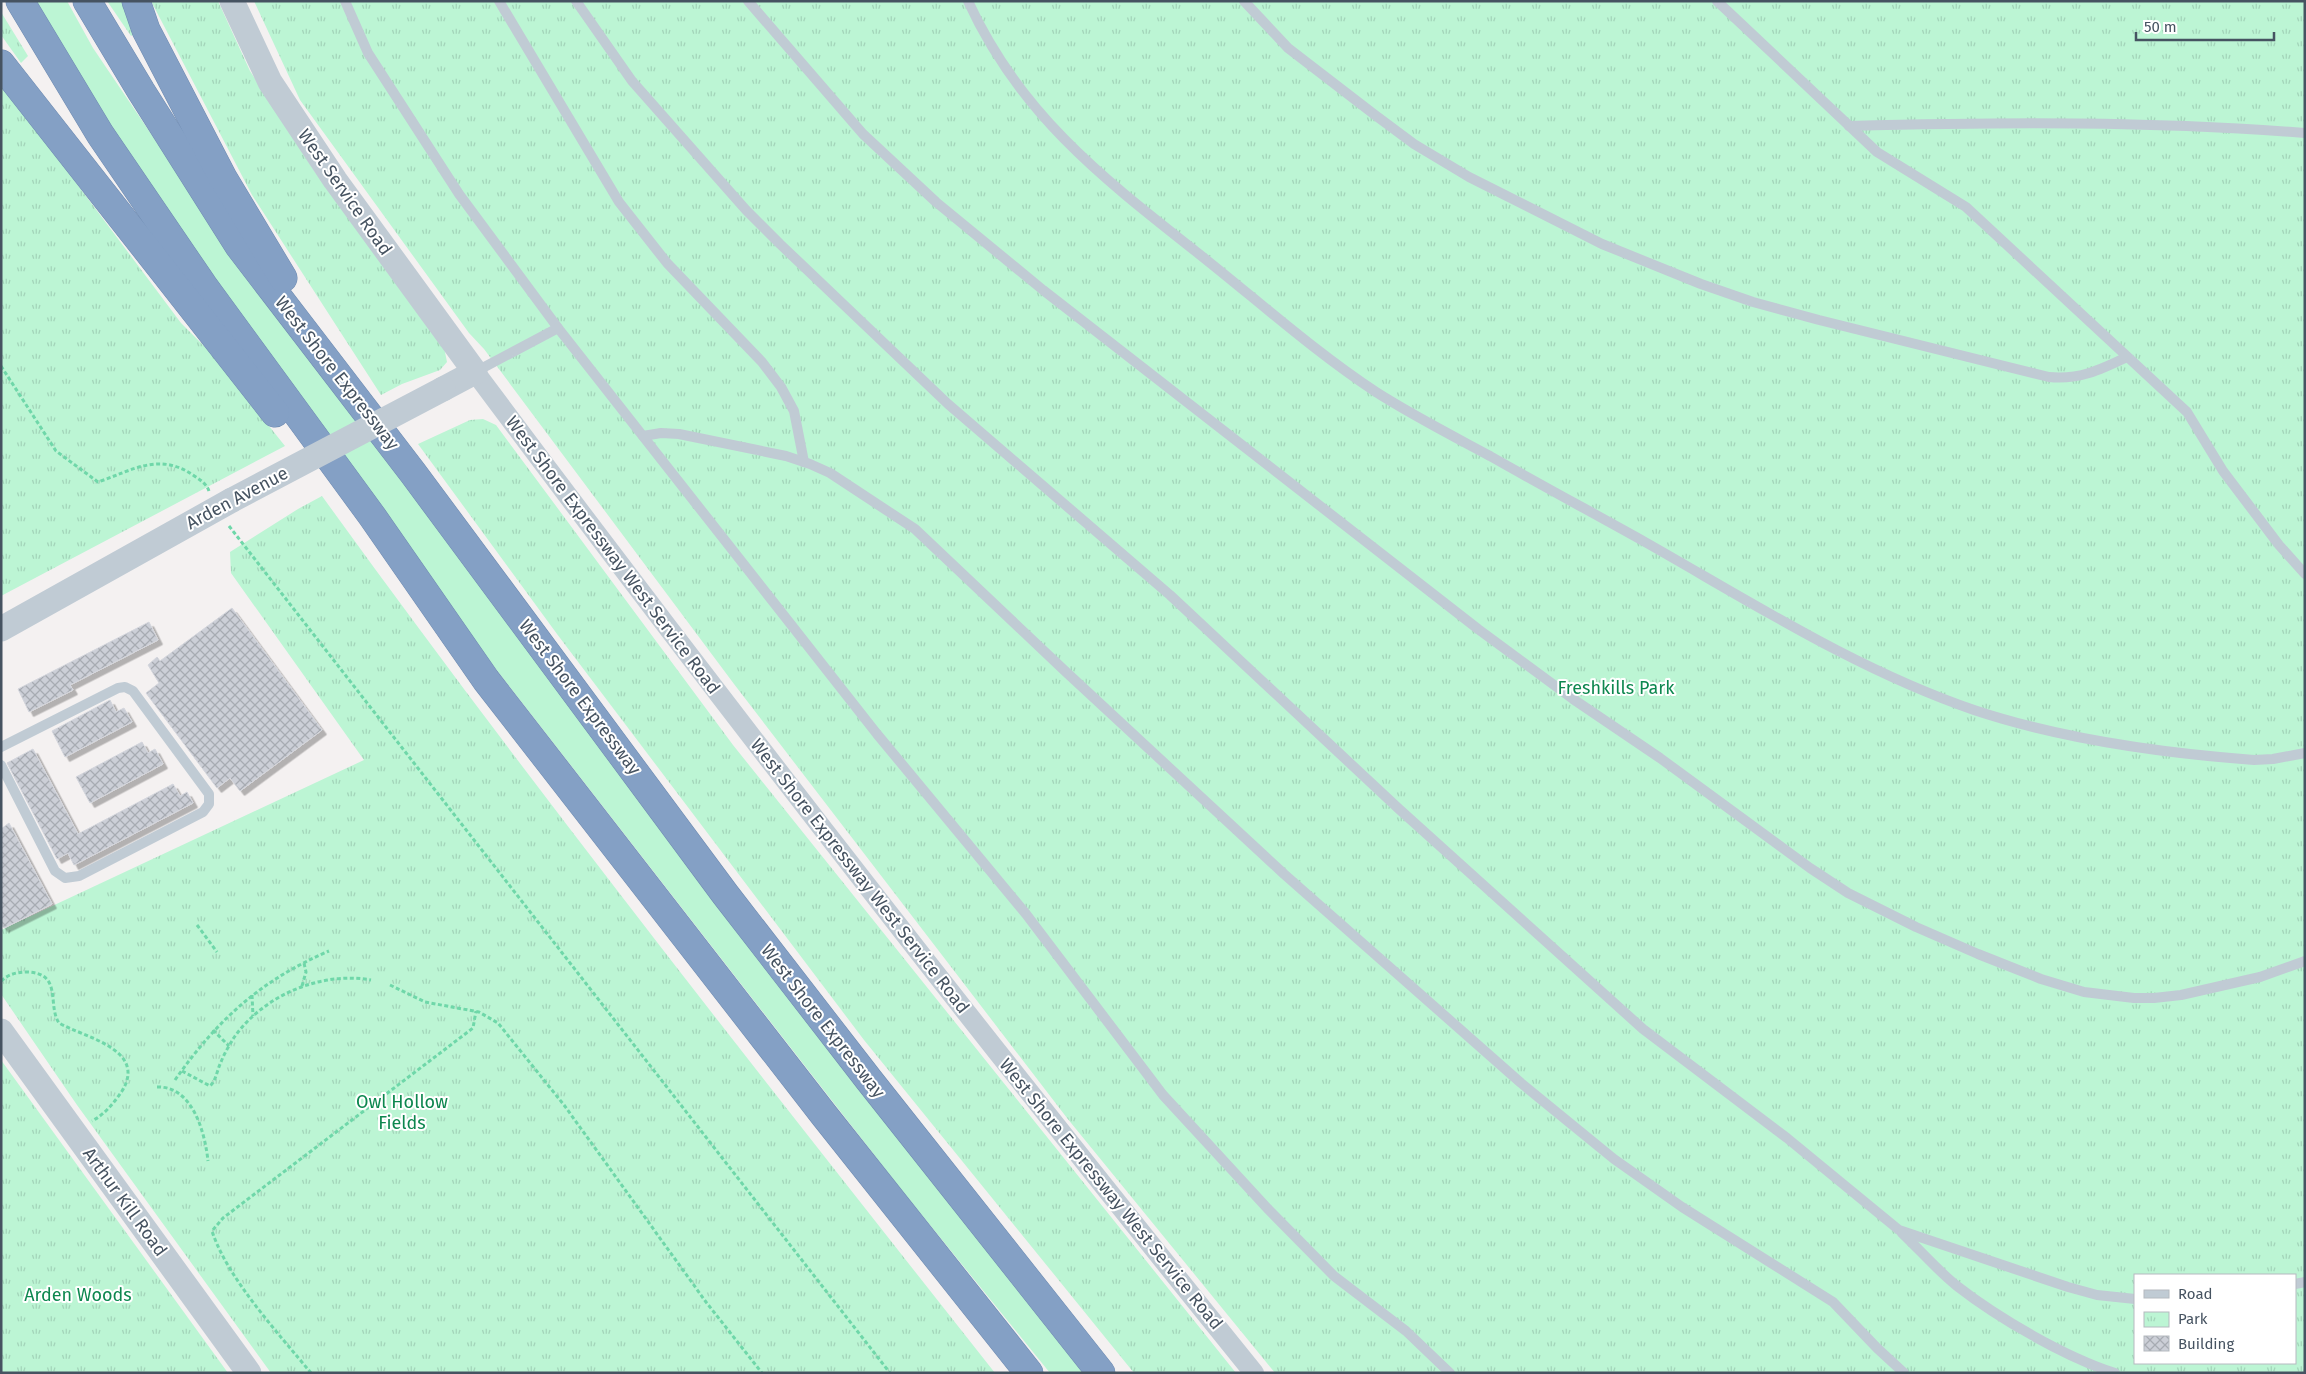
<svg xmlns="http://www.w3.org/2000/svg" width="2306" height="1374" font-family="'Fira Sans',sans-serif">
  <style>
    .grass { fill: #bcf5d4 }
    .park { fill: url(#park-tufts); fill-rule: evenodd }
    .building { fill: url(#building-cross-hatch); stroke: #d4d6dd; filter: url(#shadow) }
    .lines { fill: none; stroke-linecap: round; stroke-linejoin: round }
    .motorway-casing { stroke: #6f8bb1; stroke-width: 29 }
    .path { stroke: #6fd7a9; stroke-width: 3; stroke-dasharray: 4 2.5; stroke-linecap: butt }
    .service { stroke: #c0cbd4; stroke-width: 10 }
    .minor { stroke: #c0cbd4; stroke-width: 20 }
    .tertiary { stroke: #c0cbd4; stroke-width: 25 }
    .motorway { stroke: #84a0c5; stroke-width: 28 }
    .tertiary-bridge { stroke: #c0cbd4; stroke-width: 25 }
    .labels { text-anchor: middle; stroke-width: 4; stroke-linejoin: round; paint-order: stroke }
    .street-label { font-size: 18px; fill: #465361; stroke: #fff }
    .park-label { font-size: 18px; fill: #0d874f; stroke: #fff }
  </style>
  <defs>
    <pattern id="park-tufts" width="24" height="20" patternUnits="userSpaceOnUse" patternTransform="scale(1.25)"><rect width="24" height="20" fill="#bcf5d4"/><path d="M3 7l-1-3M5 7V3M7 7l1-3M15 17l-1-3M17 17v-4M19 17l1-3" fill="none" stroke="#a3d4b9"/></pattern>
    <pattern id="building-cross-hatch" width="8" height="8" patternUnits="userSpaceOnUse" patternTransform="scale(1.25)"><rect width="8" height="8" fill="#cccfd7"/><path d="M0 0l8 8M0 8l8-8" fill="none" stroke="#a7abb2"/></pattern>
    <filter id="shadow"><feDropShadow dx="4.5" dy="4.5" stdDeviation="0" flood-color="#0004"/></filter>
  </defs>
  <rect width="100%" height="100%" fill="#f4f1f1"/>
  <polygon class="grass" points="33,1 67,1 93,48 187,187 1092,1373 1050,1373 900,1188 488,659 156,196 65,58"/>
  <g class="park">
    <polygon points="107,1 126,1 138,32 131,36"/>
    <polygon points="151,1 218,1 250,71 315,172 444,347 447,362 440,370 402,384 381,395 252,195"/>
    <path d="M254,1H2305V1373H1275L1067,1118L734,684L484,349L469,333L300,100ZM2135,1275H2295V1363H2135Z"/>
    <polygon points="1,12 28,56 21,63 1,35"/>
    <polygon points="1,77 59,160 181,323 208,350 285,446 1,596"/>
    <polygon points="470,420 483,419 496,425 733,745 1236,1373 1134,1373 864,1040 557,634 418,444"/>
    <path d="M322,496C538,795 767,1084 995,1373H271L77,1105L1,994V930L364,760L231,573L230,552L298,509Z"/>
    <polygon points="1,1060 228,1373 1,1373"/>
  </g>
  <g class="building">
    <polygon points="232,608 322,730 240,791 230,778 217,788 146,693 159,683 148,665 157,657 160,661"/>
    <polygon points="149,622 158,640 70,685 73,690 29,712 18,689"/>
    <polygon points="110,700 116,712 124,708 132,722 65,757 52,731"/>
    <polygon points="142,742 148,753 155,749 163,764 90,803 76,777"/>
    <polygon points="33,749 78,834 173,784 180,796 187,792 193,803 74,865 68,853 57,859 7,763"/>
    <polygon points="9,823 52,904 4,928 1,924 1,829"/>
  </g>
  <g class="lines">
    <defs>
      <g id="motorway">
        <polyline points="20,1 100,134 203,285 372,516 486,680 824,1115 1029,1373"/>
        <polyline points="87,1 141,91 239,246 413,473 725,894 869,1080 1101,1373"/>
        <polyline points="136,1 146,30 223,178 283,278"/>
        <polyline points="1,64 275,413"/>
      </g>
    </defs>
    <use href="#motorway" class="motorway-casing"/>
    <g class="path">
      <path d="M1,366L56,451L98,482C133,470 159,452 193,475C200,480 206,483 209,491"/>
      <polyline points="229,526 890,1373"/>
      <polyline points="197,925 217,952"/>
      <path d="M1,981C9,974 17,972 27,972C63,973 47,1005 59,1023C83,1037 148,1049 122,1091C114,1103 105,1114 92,1121"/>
      <polyline points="390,985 425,1002 479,1012 498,1023 564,1105 706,1302 762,1373"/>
      <polyline points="302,986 306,972 304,963"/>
      <polyline points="252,995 253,1016"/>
      <polyline points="213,1030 229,1046"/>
      <path d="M182,1071L210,1086C216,1081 217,1070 221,1062C224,1054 229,1046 233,1039C262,996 320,971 371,980"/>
      <path d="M175,1080C217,1020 261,980 329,951"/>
      <path d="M157,1087C193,1086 205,1133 208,1161"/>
      <path d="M311,1373C279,1334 227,1278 212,1231L223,1218L473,1028L476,1011"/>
    </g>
    <g class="service">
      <polyline points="345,1 368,53 459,194 558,328 877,734 1026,914 1163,1095 1269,1210 1334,1276 1406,1331 1450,1373"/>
      <polyline points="499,1 619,202 667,263 762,362 781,387 794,411 804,462"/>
      <polyline points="576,1 632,81 746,210 780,244 948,404 1170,595 1399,809 1643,1029 1787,1138 1899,1230 2068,1287 2097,1295 2135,1299"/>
      <polyline points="748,1 863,134 936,202 1043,290 1478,629 1573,699 1660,758 1810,868 1848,893 1916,927 1978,954 2041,979 2084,992 2134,998 2154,998 2181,995 2260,977 2305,961"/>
      <path d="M968,1C1020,115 1104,179 1199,254C1256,299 1315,352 1376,392C1412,415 1451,435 1490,456C1541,485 1593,513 1645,542C1751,602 1857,670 1974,710C2064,740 2161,753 2254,760L2273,759L2305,753"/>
      <path d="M1244,1L1288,48L1375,115L1414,144L1469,177L1602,244L1701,284L1753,302L1819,320L2049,377C2079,380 2100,370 2127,357"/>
      <polyline points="1717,1 1877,152 1966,207 2187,412 2223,471 2279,545 2305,574"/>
      <path d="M1849,126C2001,122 2153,121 2305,133"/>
      <polyline points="475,372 558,328"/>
      <polyline points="643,436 661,433 679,434 786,456 810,464 830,473 915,529 1065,671 1284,874 1521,1083 1614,1159 1682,1207 1833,1302 1877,1348 1904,1373"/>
      <polyline points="1,747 118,688 125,687 133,691 209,794 209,804 203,812 79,876 65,878 55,871 1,765"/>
      <path d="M1902,1233C1920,1250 1937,1270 1957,1286C1998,1318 2065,1357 2115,1373"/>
      <polyline points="2295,1284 2305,1282"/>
    </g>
    <path class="minor" d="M475,372C728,711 988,1044 1254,1373"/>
    <g class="tertiary">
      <polyline points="232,1 270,82 335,180 475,372 443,389"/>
      <polyline points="1,629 232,500"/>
      <polyline points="1,1031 249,1373"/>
    </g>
    <use href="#motorway" class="motorway"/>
    <polyline class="tertiary-bridge" points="232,500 443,389"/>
  </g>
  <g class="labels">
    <g class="street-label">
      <text transform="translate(345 192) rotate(55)" y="6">West Service Road</text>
      <text transform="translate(337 373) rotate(52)" y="6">West Shore Expressway</text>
      <text transform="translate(237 498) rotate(-28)" y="6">Arden Avenue</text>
      <text transform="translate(613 555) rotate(53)" y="6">West Shore Expressway West Service Road</text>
      <text transform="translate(580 697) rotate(53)" y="6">West Shore Expressway</text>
      <text transform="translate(860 876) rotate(52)" y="6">West Shore Expressway West Service Road</text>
      <text transform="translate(823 1021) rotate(52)" y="6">West Shore Expressway</text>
      <text transform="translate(1111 1194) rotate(51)" y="6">West Shore Expressway West Service Road</text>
      <text transform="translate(125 1202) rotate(54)" y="6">Arthur Kill Road</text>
    </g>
    <g class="park-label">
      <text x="1616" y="694">Freshkills Park</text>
      <text x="402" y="1108">Owl Hollow<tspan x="402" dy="21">Fields</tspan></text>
      <text x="78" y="1301">Arden Woods</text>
    </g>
  </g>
  <rect width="2306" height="1374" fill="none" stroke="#465361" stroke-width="5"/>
  <rect x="2134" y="1274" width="162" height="90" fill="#ffffff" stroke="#b5bac0"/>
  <rect x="2144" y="1290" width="25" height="8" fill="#c0cbd4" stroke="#b5bac0"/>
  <text x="2178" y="1299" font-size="15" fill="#465361">Road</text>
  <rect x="2144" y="1312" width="25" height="15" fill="url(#park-tufts)" stroke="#b5bac0"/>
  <text x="2178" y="1324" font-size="15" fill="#465361">Park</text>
  <rect x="2144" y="1336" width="25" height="15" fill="url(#building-cross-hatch)" stroke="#b5bac0"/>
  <text x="2178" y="1349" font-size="15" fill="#465361">Building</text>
  <path d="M2136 32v8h138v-8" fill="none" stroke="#465361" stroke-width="2.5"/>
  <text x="2144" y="32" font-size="15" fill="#465361" stroke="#ffffff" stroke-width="4" paint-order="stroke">50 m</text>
</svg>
